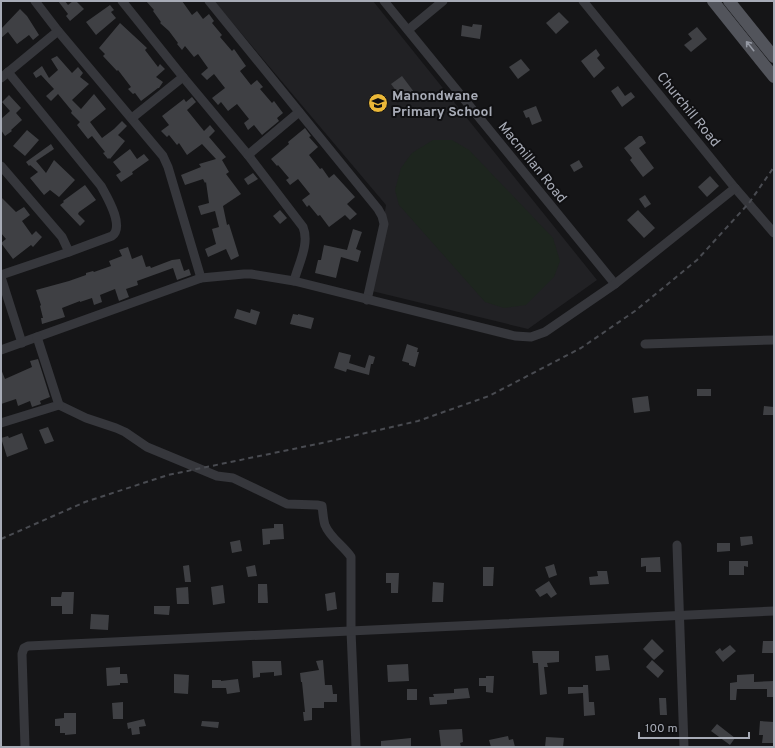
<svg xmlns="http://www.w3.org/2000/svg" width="775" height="748" font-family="Overpass,sans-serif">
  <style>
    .built { fill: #212124 }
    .green { fill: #1d251e }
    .building { fill: #3f4044 }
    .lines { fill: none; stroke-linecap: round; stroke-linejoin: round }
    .minor { stroke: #36373c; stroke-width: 9 }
    .major { stroke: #52545b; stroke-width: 12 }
    .rail { stroke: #494b51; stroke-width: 2; stroke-dasharray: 5 4; stroke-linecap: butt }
    .oneway { stroke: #969aa4 }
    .labels { text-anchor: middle; stroke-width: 4; stroke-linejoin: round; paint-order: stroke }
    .poi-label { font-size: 14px; font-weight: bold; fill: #a7abb6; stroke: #101012; text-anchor: start }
    .street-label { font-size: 14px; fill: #a7abb6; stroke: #101012 }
  </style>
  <rect width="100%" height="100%" fill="#151517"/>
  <polygon class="built" points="214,1 373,1 597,280 528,329 372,291 386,205"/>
  <polygon class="green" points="433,140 452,140 469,150 553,238 560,261 554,277 526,305 504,308 485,302 399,205 395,190 401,168 412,153"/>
  <g class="building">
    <polygon points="58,1 65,1 68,5 73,1 76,1 84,9 70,21 66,16 68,14"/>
    <polygon points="146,1 182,1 192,15 197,11 203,19 209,14 214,21 212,23 222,35 220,37 232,51 234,49 246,66 240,71 251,85 257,80 263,87 260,89 272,103 274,101 283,113 277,118 279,121 262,135 254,125 248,130 244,123 249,119 237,104 228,111 221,102 218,105 212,98 225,88 214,74 207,80 201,74 208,68 198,54 194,57 185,46 182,50 177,44 178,43 169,31 160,23 161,22 153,11 154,10"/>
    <polygon points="110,5 114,10 111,12 116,18 96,35 86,22"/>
    <polygon points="20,9 27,16 39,35 33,40 29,35 17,44 8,32 1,38 1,29"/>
    <polygon points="559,12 569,22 556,34 546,23"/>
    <polygon points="120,23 147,48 145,50 158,67 160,64 165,69 156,77 163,82 159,88 158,88 141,101 135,93 133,94 128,89 131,87 118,70 117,71 103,56 105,54 99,48"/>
    <polygon points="473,24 482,25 480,39 461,36 462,25 472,27"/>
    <polygon points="697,27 707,39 691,52 684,45 692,39 688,34"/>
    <polygon points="596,49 600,55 597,58 605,68 594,78 581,61"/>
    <polygon points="57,56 72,73 78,67 83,73 80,77 89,84 72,100 81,109 94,94 106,109 90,122 102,138 114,129 122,121 127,126 118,135 125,141 110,159 109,158 108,159 103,153 105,152 92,136 88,139 77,125 80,122 71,113 72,111 58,94 51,101 46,96 54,89 41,75 36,78 33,73 42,66 49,78 58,70 51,59"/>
    <polygon points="521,59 530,70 518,79 509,67"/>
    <polygon points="402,76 414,92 403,100 391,84"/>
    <polygon points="618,86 625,96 631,92 635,97 622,107 611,91"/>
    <polygon points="9,95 21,108 16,113 22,120 11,130 12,131 5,136 1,130 1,119 10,111 2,102"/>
    <polygon points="192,97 196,102 187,110 204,131 210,125 215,131 209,137 226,157 222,160 229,172 226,174 241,194 223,206 227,225 229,224 239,256 231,260 226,249 208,257 205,249 216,244 212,229 219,227 215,211 201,215 198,206 209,203 206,182 205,183 203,179 185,185 181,175 201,167 199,164 216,159 202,144 187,155 179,143 177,145 169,135 167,137 161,131 169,125 162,116 184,99 186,102"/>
    <polygon points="536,106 542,121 532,125 529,117 526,118 523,111"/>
    <polygon points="305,128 311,136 309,137 318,147 309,155 320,169 322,168 329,178 334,174 355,197 347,204 357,214 350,220 345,215 329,227 320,215 318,216 309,205 307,207 302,200 310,194 298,179 290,185 286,180 289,178 278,165 277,166 271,159 289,144 288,142"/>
    <polygon points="27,130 39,140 25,156 13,146"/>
    <polygon points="639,136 642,136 646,143 639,148 654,168 643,177 630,160 632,158 624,148"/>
    <polygon points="51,144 54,149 36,161 46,173 54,160 75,180 59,197 50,190 44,195 30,178 38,172 30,165 29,166 26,162"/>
    <polygon points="130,149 137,159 144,154 149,160 132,172 133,174 121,182 116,175 121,172 113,162"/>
    <polygon points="579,160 583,167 574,172 570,165"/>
    <polygon points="253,173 258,179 248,185 244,179"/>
    <polygon points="710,176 719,186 707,197 698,187"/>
    <polygon points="85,185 96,200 79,212 78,214 85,221 80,226 60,205 64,202 63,201"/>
    <polygon points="645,195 651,204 645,208 639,199"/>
    <polygon points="1,197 16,212 24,207 30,215 22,221 32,235 36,231 42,237 33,247 31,245 13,259 1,243 6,239 1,233"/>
    <polygon points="280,210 287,218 280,224 273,216"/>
    <polygon points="638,210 655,228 644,238 627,220"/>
    <polygon points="353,229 362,232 356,249 361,251 358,262 341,257 336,278 315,273 318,260 321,260 324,245 347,250"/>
    <polygon points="128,247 132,259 142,255 146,267 150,266 151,268 172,260 180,259 184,271 189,269 191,275 177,280 173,268 137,281 138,285 126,289 129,297 119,301 115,289 100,295 102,302 94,305 92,298 80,302 80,301 62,308 65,317 42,324 41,318 43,318 40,306 41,305 36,290 69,281 86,275 86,273 93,271 94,272 111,266 109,261 122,256 119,250"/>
    <polygon points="237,309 250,313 251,309 260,312 256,325 234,318"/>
    <polygon points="293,314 298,315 298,314 314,318 311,329 290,324"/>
    <polygon points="407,344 418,348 417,352 419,352 415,367 409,365 409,363 402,361"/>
    <polygon points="339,352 351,355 349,363 365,368 369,355 375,357 373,364 371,364 369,375 347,369 346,372 334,368"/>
    <polygon points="38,359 50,397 40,401 41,404 32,407 30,401 18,406 16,399 1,404 1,369 5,379 32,367 30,361"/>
    <rect x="697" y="389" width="14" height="7"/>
    <polygon points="648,396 650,411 634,413 632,398"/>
    <polygon points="764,406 774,407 774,415 763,415"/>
    <polygon points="48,427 54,441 45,444 39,430"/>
    <polygon points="22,433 28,449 7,457 1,438 8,436 9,438"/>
    <polygon points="274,524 283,524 284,539 270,540 270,544 263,545 262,529 274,528"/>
    <polygon points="752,536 753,544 741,546 740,537"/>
    <polygon points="240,540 242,551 232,553 230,542"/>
    <polygon points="717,543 730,543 730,551 717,552"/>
    <polygon points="660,557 661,572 646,572 646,566 641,567 641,558"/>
    <polygon points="729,561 748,561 748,567 744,566 744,575 729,575"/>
    <polygon points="554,564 557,575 549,578 545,567"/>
    <polygon points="189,565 191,582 185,582 183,566"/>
    <polygon points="255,565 257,576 248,577 246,567"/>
    <polygon points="483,567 494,567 493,586 483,586"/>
    <polygon points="597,571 607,571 609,584 590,585 589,577 598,576"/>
    <polygon points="386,573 399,573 398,593 391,593 391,583 386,583"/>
    <polygon points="549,581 557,594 551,598 547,593 540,597 535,590"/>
    <polygon points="433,582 444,583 443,602 432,602"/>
    <polygon points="258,584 267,584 268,603 258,603"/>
    <polygon points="223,585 225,603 213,605 211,587"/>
    <polygon points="188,587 189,604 177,604 176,588"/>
    <polygon points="62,592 74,592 73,614 62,614 62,606 51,606 51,597 61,597"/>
    <polygon points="335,592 337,609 327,611 325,594"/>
    <polygon points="154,606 170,606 169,615 154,614"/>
    <polygon points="91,614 109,615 108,630 90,629"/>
    <polygon points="652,639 664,651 654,660 643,649"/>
    <polygon points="763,641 774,641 774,653 762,653"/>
    <polygon points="730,645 736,651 723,662 715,652 720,648 722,651"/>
    <polygon points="532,651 559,651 559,662 547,663 548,667 544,667 547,694 540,695 538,663 533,663"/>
    <polygon points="608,655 610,670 596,671 595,656"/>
    <polygon points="323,660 325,685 332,685 333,694 337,694 337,702 324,702 324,708 312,708 312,720 304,721 303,712 305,712 302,682 301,682 300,673 319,670 316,661"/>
    <polygon points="652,660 664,671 658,678 646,667"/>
    <polygon points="252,661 281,661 282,675 274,676 274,672 260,673 260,677 253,678"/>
    <polygon points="408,664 409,681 388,682 387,665"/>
    <polygon points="120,667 120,674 127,674 128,683 120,683 120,685 107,686 106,668"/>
    <polygon points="174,674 189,675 188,694 174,693"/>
    <polygon points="754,674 754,682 774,681 774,697 767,697 767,689 737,689 736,700 730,700 730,683 737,682 737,675"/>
    <polygon points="486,676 494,676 493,693 486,692 486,686 479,686 479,678 486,678"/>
    <polygon points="238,679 240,692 227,694 226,688 212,688 212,680 221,680 221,681"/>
    <polygon points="583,685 588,685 589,702 594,702 595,715 584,716 583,693 568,694 568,687 583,687"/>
    <polygon points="468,688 470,698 447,700 447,704 430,705 429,697 434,697 433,694 454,693 454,689"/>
    <rect x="407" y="689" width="10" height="11"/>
    <polygon points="659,698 666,698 667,715 660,715"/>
    <polygon points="123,702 123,719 113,719 112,703"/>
    <polygon points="64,713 76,713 76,734 65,735 65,733 60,733 60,726 55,726 55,719 64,718"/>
    <polygon points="144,719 146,726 139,727 140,734 132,735 131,728 128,729 127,723"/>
    <polygon points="202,721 219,722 218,728 201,726"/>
    <polygon points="760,721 774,722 774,743 762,743 763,735 759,735"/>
    <polygon points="717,724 735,738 730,745 711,731"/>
    <polygon points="462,729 463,742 460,743 461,747 441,747 439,730"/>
    <polygon points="508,736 509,740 513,739 515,747 491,747 489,740"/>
    <polygon points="546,737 564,738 563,747 545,747"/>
    <polygon points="411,738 411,747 381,747 381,741"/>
  </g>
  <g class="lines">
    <g class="minor">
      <polyline points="35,1 58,31 163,156 168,167 201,278"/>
      <path d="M122,1L183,77L248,155L303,227C310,244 298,265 294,281"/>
      <polyline points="209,1 378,209 382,216 384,224 367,300"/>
      <polyline points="384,1 615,284"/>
      <polyline points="583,1 735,188 774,233"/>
      <polyline points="408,30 443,1"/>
      <polyline points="1,78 58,31"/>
      <polyline points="132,118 183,77"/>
      <polyline points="248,155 299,112"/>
      <polyline points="1,166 62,237 69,252"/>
      <path d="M1,275L69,252L112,236C125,226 107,197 101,186L8,72"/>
      <polyline points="1,277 22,343"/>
      <polyline points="645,344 774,340"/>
      <polyline points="1,350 201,278 244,274 251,274 294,281 515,336 531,337 545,332 615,284 735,188"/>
      <path d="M59,405L86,418L116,428L125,432L147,447L217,476L233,478L287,504L317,505L322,506C323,512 323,519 325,525C330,538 344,546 351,557V631L356,747"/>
      <polyline points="1,423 59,405 37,337"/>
      <polyline points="677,545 684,747"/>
      <polyline points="25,747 22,654 24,648 28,646 774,611"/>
    </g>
    <g class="major">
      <polyline points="713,1 774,77"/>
      <polyline points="729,1 774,57"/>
    </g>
    <polyline class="rail" points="1,539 85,502 168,475 322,443 418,421 489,396 581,348 635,311 697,260 749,203 774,167"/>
  </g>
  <defs><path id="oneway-shaft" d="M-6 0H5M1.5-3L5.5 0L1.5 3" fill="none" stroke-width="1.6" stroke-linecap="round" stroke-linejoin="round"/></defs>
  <use class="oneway" href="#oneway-shaft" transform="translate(750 46) rotate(-129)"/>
  <defs>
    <symbol id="school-disc" viewBox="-11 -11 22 22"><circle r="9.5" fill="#ebb838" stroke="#101012"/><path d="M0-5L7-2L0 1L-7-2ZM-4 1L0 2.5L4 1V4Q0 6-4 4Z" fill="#111"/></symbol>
  </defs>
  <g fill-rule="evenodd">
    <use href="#school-disc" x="367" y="92" width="22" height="22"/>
  </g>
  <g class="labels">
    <g class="poi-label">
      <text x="392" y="100">Manondwane<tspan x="392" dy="16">Primary School</tspan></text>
    </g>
    <g class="street-label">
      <text transform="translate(689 109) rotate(51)" y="5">Churchill Road</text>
      <text transform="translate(533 162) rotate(51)" y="5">Macmillan Road</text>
    </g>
  </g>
  <rect width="775" height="748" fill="none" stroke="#a7abb6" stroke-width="4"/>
  <path d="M639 732v6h110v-6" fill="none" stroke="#a7abb6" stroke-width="2"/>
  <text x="645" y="732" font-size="12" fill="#a7abb6" stroke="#101012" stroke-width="3" paint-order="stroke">100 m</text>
</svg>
